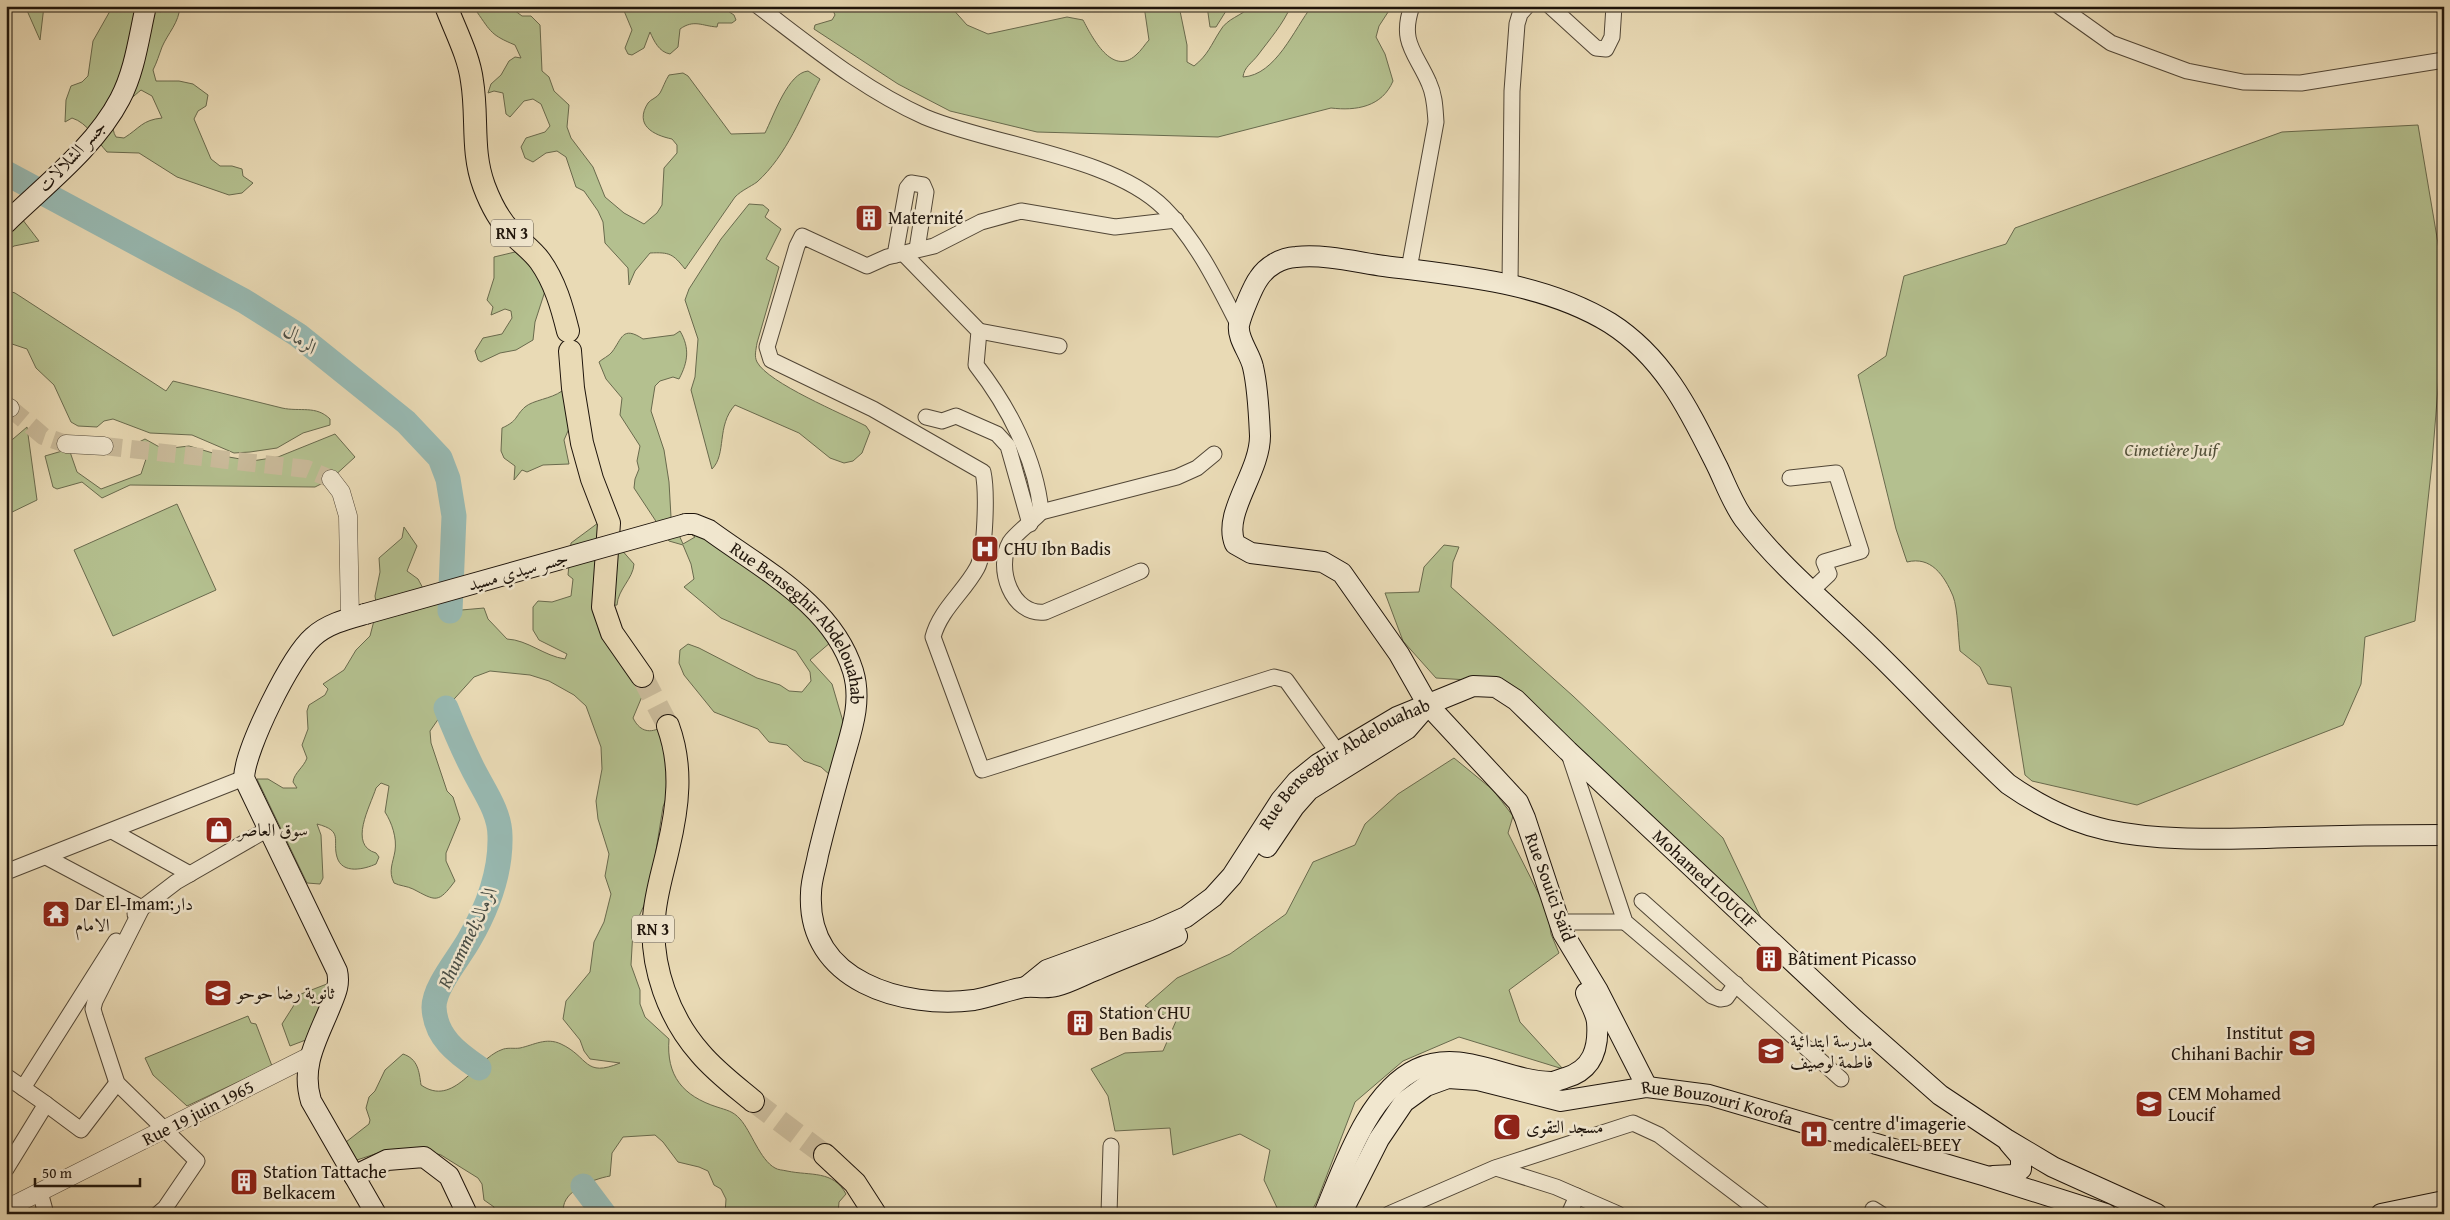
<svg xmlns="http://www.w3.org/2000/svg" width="2450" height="1220" font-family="'Gentium Book Plus',Amiri,serif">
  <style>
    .green { fill: #b4c08f; stroke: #696a4d; fill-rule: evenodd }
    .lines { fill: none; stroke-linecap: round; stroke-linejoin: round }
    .river { stroke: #98bab3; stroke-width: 25 }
    .tertiary-tunnel { stroke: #cbbc9c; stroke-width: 18; stroke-dasharray: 18 9; stroke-linecap: butt }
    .primary-tunnel { stroke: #cbbc9c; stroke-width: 22; stroke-dasharray: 22 11; stroke-linecap: butt }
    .minor-casing { stroke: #514636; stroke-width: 17 }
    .tertiary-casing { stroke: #514636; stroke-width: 19 }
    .secondary-casing { stroke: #1e140b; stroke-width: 22 }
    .primary-casing { stroke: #1e140b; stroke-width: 24 }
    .minor { stroke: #f1e7cf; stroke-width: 15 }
    .tertiary { stroke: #f1e7cf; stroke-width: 18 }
    .secondary { stroke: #f1e7cf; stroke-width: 20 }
    .primary { stroke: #e9dab5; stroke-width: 22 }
    .secondary-bridge-casing { stroke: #1e140b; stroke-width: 22; stroke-linecap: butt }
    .secondary-bridge { stroke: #f1e7cf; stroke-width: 20 }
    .labels { text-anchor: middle; stroke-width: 5; stroke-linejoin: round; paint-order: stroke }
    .shield { fill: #f1e7cf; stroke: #5d5346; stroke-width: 1 }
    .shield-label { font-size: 16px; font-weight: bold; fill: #1e140b }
    .street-label { font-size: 18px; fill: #1e140b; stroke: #f1e7cf }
    .poi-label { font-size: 18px; fill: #1e140b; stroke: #f1e7cf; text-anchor: start }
    .park-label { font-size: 18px; font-style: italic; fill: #525039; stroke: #f1e7cf }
    .water-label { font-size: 19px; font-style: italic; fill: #494e46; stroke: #f1e7cf }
  </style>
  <rect width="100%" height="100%" fill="#e9dab5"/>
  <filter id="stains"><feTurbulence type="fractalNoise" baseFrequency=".004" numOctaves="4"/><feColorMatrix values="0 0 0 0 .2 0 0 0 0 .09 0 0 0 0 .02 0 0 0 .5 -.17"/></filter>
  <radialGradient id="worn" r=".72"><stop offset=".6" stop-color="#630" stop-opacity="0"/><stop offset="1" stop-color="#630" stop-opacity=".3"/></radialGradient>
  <g class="green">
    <polygon points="25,6 44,6 40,40"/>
    <path d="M171,6H180C179,23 168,33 162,47C159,55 157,62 153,70L156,81H179L193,84L208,95L206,106L198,111L194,119L211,159L220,166H232L242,169L243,176L253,183L242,193L229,195L177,177L139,153L107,152C96,140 88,123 72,118L65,122L66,100L71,86L82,82L88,76L93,41L110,11L116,7L135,11L154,7L160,12ZM141,90L152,96L162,118C142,120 140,128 124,138L116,137C105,119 128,101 141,90Z"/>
    <path d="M484,6H513L514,10L522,16H531L540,25L542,71L549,77L554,91L569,105L567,127L571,138L593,167L605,197L624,213L644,224L657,213L662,205L664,168L677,153V145L672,139C653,135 634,125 648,103C651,99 657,98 660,93C663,88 665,81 669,75L683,73L688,76L731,134L765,133C774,115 788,73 808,71L820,79C802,114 787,155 757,182C750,187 742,190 735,197L685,269C673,254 670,252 650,253L635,271L629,285L628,268L605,243L603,222L598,211L584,191L576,187L566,157L557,151L546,153L533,162L525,158L521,147L526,138L545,132L550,126L541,104L533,99L524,101L510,117L506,114L503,93L494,91L488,93L491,84L501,75L509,61L515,57L521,58L515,45C491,35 491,32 477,12Z"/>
    <path d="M622,6H720L734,15L736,20L732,23H718L717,27C702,26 694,19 680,29L678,47L670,54C659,52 654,41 650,32L644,48L632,55L628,54L625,48L632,30Z"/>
    <path d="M831,6H950L967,25L988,34L1067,17L1083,20C1092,37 1112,77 1136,55C1141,51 1145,44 1149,40L1144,6H1179L1187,45V62L1194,66C1208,55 1211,45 1220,31C1227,18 1242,16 1251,6H1291C1283,24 1270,39 1258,55C1252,63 1244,67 1243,77C1276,75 1294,29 1312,6H1392L1379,26L1376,37L1385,54L1393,81C1382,107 1356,111 1331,108L1218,137L1037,132L950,111L898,84L814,29L815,25L832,20L835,15Z"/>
    <polygon points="1207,6 1226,6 1226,11 1216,27 1210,27"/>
    <path d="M2418,125L2444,279V312L2432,463L2415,621L2365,637L2361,684L2343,725L2137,805L2032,781L2025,775L2011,687L1988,684L1980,667L1960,651C1958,636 1958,609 1953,596C1944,575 1931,556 1907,562L1896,529L1858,375L1886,356L1904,276L2006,244L2015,228L2282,132Z"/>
    <polygon points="6,200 9,202 39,241 14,246 6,251"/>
    <path d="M749,204L763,205L769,210L765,217L781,229L766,259L779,267L757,343C756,350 754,356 757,362C768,383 843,414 866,426L870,432L862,453L853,461L844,463L830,458L799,433L735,405C716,426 727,454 712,469L691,390L695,377L698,339L685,300L689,289L721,239Z"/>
    <polygon points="515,252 530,259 546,288 535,322 533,340 516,350 500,353 481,362 478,360 475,351 483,338 502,334 512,318 511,311 505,309 491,315 493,307 487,300 494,278 494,257"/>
    <path d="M6,290L15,293L166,391L173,381L282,408C300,412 316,405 330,419V425L303,433L277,448L250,452L234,453L192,435L150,433L113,419L104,421L97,427L78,426L71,422L54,385L36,368L27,349L6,342Z"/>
    <path d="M680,331C690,348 688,362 679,379L673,377L660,381L655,386L651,411L664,450L669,482L671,517L683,544L695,537L688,532L707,540L805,608L831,642L810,660L832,684L844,725L830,775L821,767L804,761L787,745L769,742L758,729L714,712L684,675L679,663L680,650L688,644L699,648L757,678L780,685L789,691L802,692L811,681L810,672L796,651L721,618L684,587L694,579L691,564L683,545L669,541L634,488L635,479L639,469L637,461L640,446L620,415L622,398L606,379L599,362C602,359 609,356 612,352C622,339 622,325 643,339L674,335Z"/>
    <path d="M562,391L568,396L571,424L564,440L569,464L543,465L527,472L522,470L514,480L515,466L504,458L501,451L502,428C518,421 515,416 525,407C533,400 551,399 562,391Z"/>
    <polygon points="27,427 37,500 6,515 6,445"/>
    <polygon points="335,434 355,457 331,479 315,487 130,485 102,498 82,482 57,489 53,487 45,456 69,449 77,472 101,489 141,474 146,459 142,456 139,442 145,439 163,449 189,446 223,456 252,461 278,457"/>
    <polygon points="177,504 216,590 113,636 74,550"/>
    <path d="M598,523L634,564C633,579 618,589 617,605L597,607L643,694L633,718C639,730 648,734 660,728L671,784L663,807L649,894L633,930L631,965L640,990V1004L645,1017L669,1039C666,1076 683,1096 717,1107C726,1110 733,1111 740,1119C751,1131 760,1160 775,1168C778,1170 783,1170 787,1171C811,1176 833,1170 846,1194L839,1202L838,1214H725L726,1199L721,1189L714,1185L708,1171L699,1167L678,1162L663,1142L655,1135L623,1137L612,1153L610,1176C593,1179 558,1192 564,1214H493L494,1207L484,1200L482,1184L478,1178L441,1155L426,1151H384L357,1160L346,1142L369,1124L370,1120L366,1108L369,1097L375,1091L385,1070L403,1054C418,1059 419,1071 421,1085C454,1108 475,1060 501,1050C507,1047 514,1049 520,1048C534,1045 546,1037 561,1044C589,1057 584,1078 620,1063L590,1059L584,1051L580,1040L563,1019L566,1001L590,972L594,942L604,922L611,894L605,876L609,854L598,819L596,801L602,769L601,747L586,706L574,695L549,681L530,675L490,671L474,677L446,708L430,731L431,743L447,791L453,797L460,819L446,853V861L455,881C438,904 436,901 413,889C407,886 400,886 394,883C388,871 393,863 395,851C397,838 392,823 385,812L389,786L381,783L376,788C370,807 348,845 376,853L379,857L376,864C365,869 342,875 337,857C332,840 344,831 317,824L321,835L323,878L320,884L307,883L257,779H268L283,788H297L293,782C294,773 304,767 307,758L302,745L308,729L307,711L309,705L325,695L328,689L323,684L344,670L356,650L370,636L377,609L375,596L380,572L379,558L402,538L404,527L417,546L407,571L418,579L425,592L450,611L484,608L488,619L507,639C528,640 544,656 565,659L567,654L539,640L533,630V607L538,601L552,602L571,596L573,579L568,575L571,543Z"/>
    <polygon points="1444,545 1459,547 1453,562 1451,587 1573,696 1723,838 1761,918 1597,765 1468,680 1436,678 1403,641 1385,593 1419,592 1424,567"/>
    <polygon points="1454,758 1493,790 1513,816 1508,833 1548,912 1551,934 1559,953 1509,990 1520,1022 1563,1069 1459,1037 1403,1061 1355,1102 1317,1201 1310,1214 1280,1214 1264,1180 1270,1150 1240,1134 1173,1155 1170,1128 1115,1131 1108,1096 1091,1069 1125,1053 1163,1051 1176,1021 1145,1006 1177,978 1230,954 1286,914 1313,862 1355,845 1365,824 1398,794"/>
    <polygon points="332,982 311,1038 290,1046 282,1024 301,994"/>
    <polygon points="248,1016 251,1023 256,1024 272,1066 187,1106 153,1075 145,1058"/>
  </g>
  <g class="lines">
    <g class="river">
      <polyline points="6,173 244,301 298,335 406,422 440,458 448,479 454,516 450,611"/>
      <path d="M446,708C454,728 462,747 472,767C482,788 500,811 500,836C501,874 487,909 469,940C459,958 434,987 434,1007C435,1037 457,1053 479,1068"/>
      <polyline points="583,1186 604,1214"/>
    </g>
    <g class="tertiary-tunnel">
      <polyline points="10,408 43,436 66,444"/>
      <polyline points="104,446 307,469 331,479"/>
    </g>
    <g class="primary-tunnel">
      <polyline points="642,676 668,726"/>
      <polyline points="753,1101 825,1155"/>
    </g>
    <defs>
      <g id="minor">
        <path d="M758,6C811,46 864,90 925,117C994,146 1112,156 1164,208C1197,241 1218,285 1239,326"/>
        <polyline points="1550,6 1596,48 1606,49 1612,37 1614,6"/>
        <polyline points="2059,6 2111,43 2187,71 2243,82 2301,83 2444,60"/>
        <path d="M1176,220L1115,227L1021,211L981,222L934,246L887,257L867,266L802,236L797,246L767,347L771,360L873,409L983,472C987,490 986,552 977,568C964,592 940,610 933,637L982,770L1274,677L1286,680L1344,761"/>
        <path d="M903,253L979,331L976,365C1008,406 1036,459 1041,512C1032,522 1017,532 1010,542C995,568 1012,616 1045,612L1141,571"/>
        <polyline points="895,255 907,188 911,183 923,185 926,192 917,249"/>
        <path d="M1409,269L1436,122C1435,109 1435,96 1429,83C1416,53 1399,42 1412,6"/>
        <polyline points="1510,285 1512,91 1517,24 1520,14 1527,6"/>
        <polyline points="979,331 1059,346"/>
        <polyline points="926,417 942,421 956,416 997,434 1008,446 1030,524"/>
        <polyline points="1790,478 1836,473 1861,551 1824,562 1829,574 1811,591"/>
        <polyline points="1041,512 1177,477 1197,468 1214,454"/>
        <polyline points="1568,751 1625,922 1712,996 1720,999 1726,998 1736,984"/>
        <polyline points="112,831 190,874"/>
        <polyline points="46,857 142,908 135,914"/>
        <polyline points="6,872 244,778"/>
        <polyline points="1642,901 1841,1079"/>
        <polyline points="1559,922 1625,922"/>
        <polyline points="6,1076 46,1104 6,1169"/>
        <polyline points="23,1088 116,941"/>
        <polyline points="46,1104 81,1130 117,1083"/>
        <polyline points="1496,1168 1556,1187 1618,1214"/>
        <polyline points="40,1192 46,1214"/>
        <polyline points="1873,1209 1881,1214"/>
        <polyline points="158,1214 165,1208 197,1161 117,1083 95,1016 93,1009 95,1001 142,908 176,882 268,829"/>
        <polyline points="1109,1214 1111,1146"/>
        <polyline points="1389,1214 1495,1168 1633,1123 1659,1135 1763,1214"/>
        <polyline points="1569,1214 1577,1196"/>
      </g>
      <g id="tertiary">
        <polyline points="6,406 10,408"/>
        <polyline points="66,444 104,446"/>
        <polyline points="331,479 341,492 348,516 350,618"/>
        <polyline points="6,1209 310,1056"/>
      </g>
      <g id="secondary">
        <path d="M6,223C45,185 95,147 120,99C135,71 139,36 146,6"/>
        <path id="s1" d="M686,524H694L709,530C762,569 833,605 853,671C862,701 852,729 844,757C835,789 826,822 818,855C816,867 811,880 811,893C806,982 904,1009 974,1000C991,997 1008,990 1025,987C1035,986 1046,989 1056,986C1069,983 1083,975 1096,970C1123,958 1151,948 1177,936"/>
        <path d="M365,614C347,619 327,624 313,637C291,656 245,749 244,778L337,971C340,984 336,993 331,1005C318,1038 300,1065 311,1101L376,1214"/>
        <polyline points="1267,847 1294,807 1309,790 1407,729 1427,706"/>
        <path id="s2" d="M1026,987L1047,970L1157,930L1186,917L1213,897L1232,876L1281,800L1297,781L1318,764L1397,717L1473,686L1496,687L1516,700L1568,751L1855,1020L1940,1095L2006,1139L2053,1167L2157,1214"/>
        <path d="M1647,1087L1598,991L1563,933L1525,818L1518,802L1428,705L1399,654L1342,573L1323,562L1251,553L1235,544C1222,513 1260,473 1260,436C1259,414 1258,388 1253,367C1250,353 1237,339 1239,325C1241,315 1253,286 1259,278C1267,266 1281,258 1296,257C1325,254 1356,262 1384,266C1460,276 1543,282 1610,323C1665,358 1690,412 1718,468C1726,485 1733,504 1744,519C1783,570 1833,609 1878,654C1922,697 1963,742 2008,784C2038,805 2071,822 2107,830C2158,841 2214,839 2266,838C2325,836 2384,835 2444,835"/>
        <polyline points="354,1176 387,1160 424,1157 449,1176 467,1214"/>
        <polyline points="1993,1176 2014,1175 2021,1169 2021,1157 2009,1143"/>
        <path d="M1324,1214C1344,1167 1368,1092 1417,1069C1462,1048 1505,1081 1551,1082C1555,1082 1561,1079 1565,1078C1593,1070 1599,1048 1597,1022C1596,1012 1589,1002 1586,993"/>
        <path id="s3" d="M1341,1214L1379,1139L1404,1102L1426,1086L1448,1078L1478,1080L1561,1101L1647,1087L1709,1095L1986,1176L2106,1214"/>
        <polyline points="2381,1214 2444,1201"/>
      </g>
      <g id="primary">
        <path d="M446,6C455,30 469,56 472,81C478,117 471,151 484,186C490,202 498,219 511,232C520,242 532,250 540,261C555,282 562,307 568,331"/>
        <polyline points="570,351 573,388 582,443 592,479 609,523 603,607 612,633 642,676"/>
        <path d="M668,726C683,767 678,807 668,849C663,872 655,896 654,919C650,966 669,1018 700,1053C715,1071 735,1086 753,1101"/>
        <polyline points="825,1155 855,1183 875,1214"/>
      </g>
    </defs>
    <use href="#minor" class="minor-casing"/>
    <use href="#tertiary" class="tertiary-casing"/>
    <use href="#secondary" class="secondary-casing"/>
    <use href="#primary" class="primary-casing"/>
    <use href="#minor" class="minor"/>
    <use href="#tertiary" class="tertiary"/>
    <use href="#secondary" class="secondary"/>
    <use href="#primary" class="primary"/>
    <defs>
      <polyline id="secondary-bridge" points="365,614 686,524"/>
    </defs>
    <use href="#secondary-bridge" class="secondary-bridge-casing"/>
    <use href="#secondary-bridge" class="secondary-bridge"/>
  </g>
  <defs>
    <symbol id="building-square" viewBox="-11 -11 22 22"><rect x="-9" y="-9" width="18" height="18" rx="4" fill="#8f2418" stroke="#f1e7cf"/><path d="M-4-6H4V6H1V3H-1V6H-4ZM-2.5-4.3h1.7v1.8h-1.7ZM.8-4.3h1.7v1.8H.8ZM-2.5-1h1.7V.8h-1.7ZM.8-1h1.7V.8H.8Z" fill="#fff"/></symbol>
    <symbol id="hospital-square" viewBox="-11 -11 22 22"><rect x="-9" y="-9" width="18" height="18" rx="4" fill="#8f2418" stroke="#f1e7cf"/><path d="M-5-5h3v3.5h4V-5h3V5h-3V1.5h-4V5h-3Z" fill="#fff"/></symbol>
    <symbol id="shop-square" viewBox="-11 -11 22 22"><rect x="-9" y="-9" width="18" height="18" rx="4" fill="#8f2418" stroke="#f1e7cf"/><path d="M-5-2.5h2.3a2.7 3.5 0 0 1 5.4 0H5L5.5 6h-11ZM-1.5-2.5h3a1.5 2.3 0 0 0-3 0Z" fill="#fff"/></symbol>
    <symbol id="temple-square" viewBox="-11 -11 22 22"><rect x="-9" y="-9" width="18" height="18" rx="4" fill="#8f2418" stroke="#f1e7cf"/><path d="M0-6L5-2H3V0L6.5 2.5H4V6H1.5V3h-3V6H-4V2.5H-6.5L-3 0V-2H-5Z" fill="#fff"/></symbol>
    <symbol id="school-square" viewBox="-11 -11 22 22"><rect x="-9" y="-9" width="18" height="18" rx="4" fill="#8f2418" stroke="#f1e7cf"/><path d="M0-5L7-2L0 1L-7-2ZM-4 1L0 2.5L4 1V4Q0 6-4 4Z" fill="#fff"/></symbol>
    <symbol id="university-square" viewBox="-11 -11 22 22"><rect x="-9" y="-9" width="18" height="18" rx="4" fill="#8f2418" stroke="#f1e7cf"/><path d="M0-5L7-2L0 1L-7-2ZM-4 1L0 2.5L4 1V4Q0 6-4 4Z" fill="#fff"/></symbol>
    <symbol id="mosque-square" viewBox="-11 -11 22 22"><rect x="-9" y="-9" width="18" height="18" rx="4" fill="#8f2418" stroke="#f1e7cf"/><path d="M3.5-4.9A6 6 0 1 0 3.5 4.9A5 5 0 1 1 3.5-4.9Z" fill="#fff"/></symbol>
  </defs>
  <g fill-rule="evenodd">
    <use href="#building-square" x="853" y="202" width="32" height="32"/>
    <use href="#hospital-square" x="969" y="533" width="32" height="32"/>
    <use href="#shop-square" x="203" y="814" width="32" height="32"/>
    <use href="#temple-square" x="40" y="898" width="32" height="32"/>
    <use href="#building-square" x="1753" y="943" width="32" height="32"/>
    <use href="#school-square" x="202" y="977" width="32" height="32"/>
    <use href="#building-square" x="1064" y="1007" width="32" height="32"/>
    <use href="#university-square" x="2286" y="1027" width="32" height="32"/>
    <use href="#school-square" x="1755" y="1035" width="32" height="32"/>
    <use href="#school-square" x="2133" y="1088" width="32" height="32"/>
    <use href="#mosque-square" x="1491" y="1111" width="32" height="32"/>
    <use href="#hospital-square" x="1798" y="1118" width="32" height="32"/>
    <use href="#building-square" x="228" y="1166" width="32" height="32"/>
  </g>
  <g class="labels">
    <g class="shield">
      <rect x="491" y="219.5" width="42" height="27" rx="4"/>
      <rect x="632" y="915.5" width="42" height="27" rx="4"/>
    </g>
    <g class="shield-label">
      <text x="512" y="239">RN 3</text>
      <text x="653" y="935">RN 3</text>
    </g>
    <g class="street-label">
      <text transform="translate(72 156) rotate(-47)" y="6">جسر الشلالات</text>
      <text transform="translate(518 571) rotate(-16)" y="6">جسر سيدي مسيد</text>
      <text dy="6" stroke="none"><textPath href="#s1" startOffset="158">Rue Benseghir Abdelouahab</textPath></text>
      <text dy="6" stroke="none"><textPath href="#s2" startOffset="401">Rue Benseghir Abdelouahab</textPath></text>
      <text dy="6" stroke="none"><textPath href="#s2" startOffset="861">Mohamed LOUCIF</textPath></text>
      <text transform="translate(1550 887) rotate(70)" y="6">Rue Souici Saïd</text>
      <text dy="6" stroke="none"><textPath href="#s3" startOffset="454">Rue Bouzouri Korofa</textPath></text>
      <text transform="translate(198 1113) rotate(-27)" y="6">Rue 19 juin 1965</text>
    </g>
    <g class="poi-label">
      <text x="888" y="224">Maternité</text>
      <text x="1004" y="555">CHU Ibn Badis</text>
      <text x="238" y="836">سوق العاصر</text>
      <text x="75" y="910">Dar El-Imam;دار<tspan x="75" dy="21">الامام</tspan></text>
      <text x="1788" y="965">Bâtiment Picasso</text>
      <text x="237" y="999">ثانوية رضا حوحو</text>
      <text x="1099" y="1019">Station CHU<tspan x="1099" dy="21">Ben Badis</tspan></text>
      <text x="2283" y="1039" text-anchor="end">Institut<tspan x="2283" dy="21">Chihani Bachir</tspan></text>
      <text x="1790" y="1047">مدرسة ابتدائية<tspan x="1790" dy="21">فاطمة لوصيف</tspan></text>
      <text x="2168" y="1100">CEM Mohamed<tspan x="2168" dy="21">Loucif</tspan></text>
      <text x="1833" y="1130">centre d'imagerie<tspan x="1833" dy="21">medicaleEL BEEY</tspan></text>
      <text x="1526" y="1133">مسجد التقوى</text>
      <text x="263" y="1178">Station Tattache<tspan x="263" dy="21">Belkacem</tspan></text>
    </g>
    <g class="park-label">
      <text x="2171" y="456">Cimetière Juif</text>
    </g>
    <g class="water-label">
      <text transform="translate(301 339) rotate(36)" y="7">الرمال</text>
      <text transform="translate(467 937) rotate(-64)" y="7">Rhummel;الرمال</text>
    </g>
  </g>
  <rect width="2450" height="1220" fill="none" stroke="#e9dab5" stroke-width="25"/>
  <rect x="8" y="8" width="2435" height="1205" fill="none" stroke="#1e140b" stroke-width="2.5"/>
  <rect x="12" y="12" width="2425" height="1195" fill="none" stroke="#1e140b"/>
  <path d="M35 1178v8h105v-8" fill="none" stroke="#1e140b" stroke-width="2.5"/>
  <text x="42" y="1178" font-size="15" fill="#1e140b" stroke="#f1e7cf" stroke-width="4" paint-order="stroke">50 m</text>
  <rect width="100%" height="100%" filter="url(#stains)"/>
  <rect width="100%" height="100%" fill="url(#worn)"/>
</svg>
